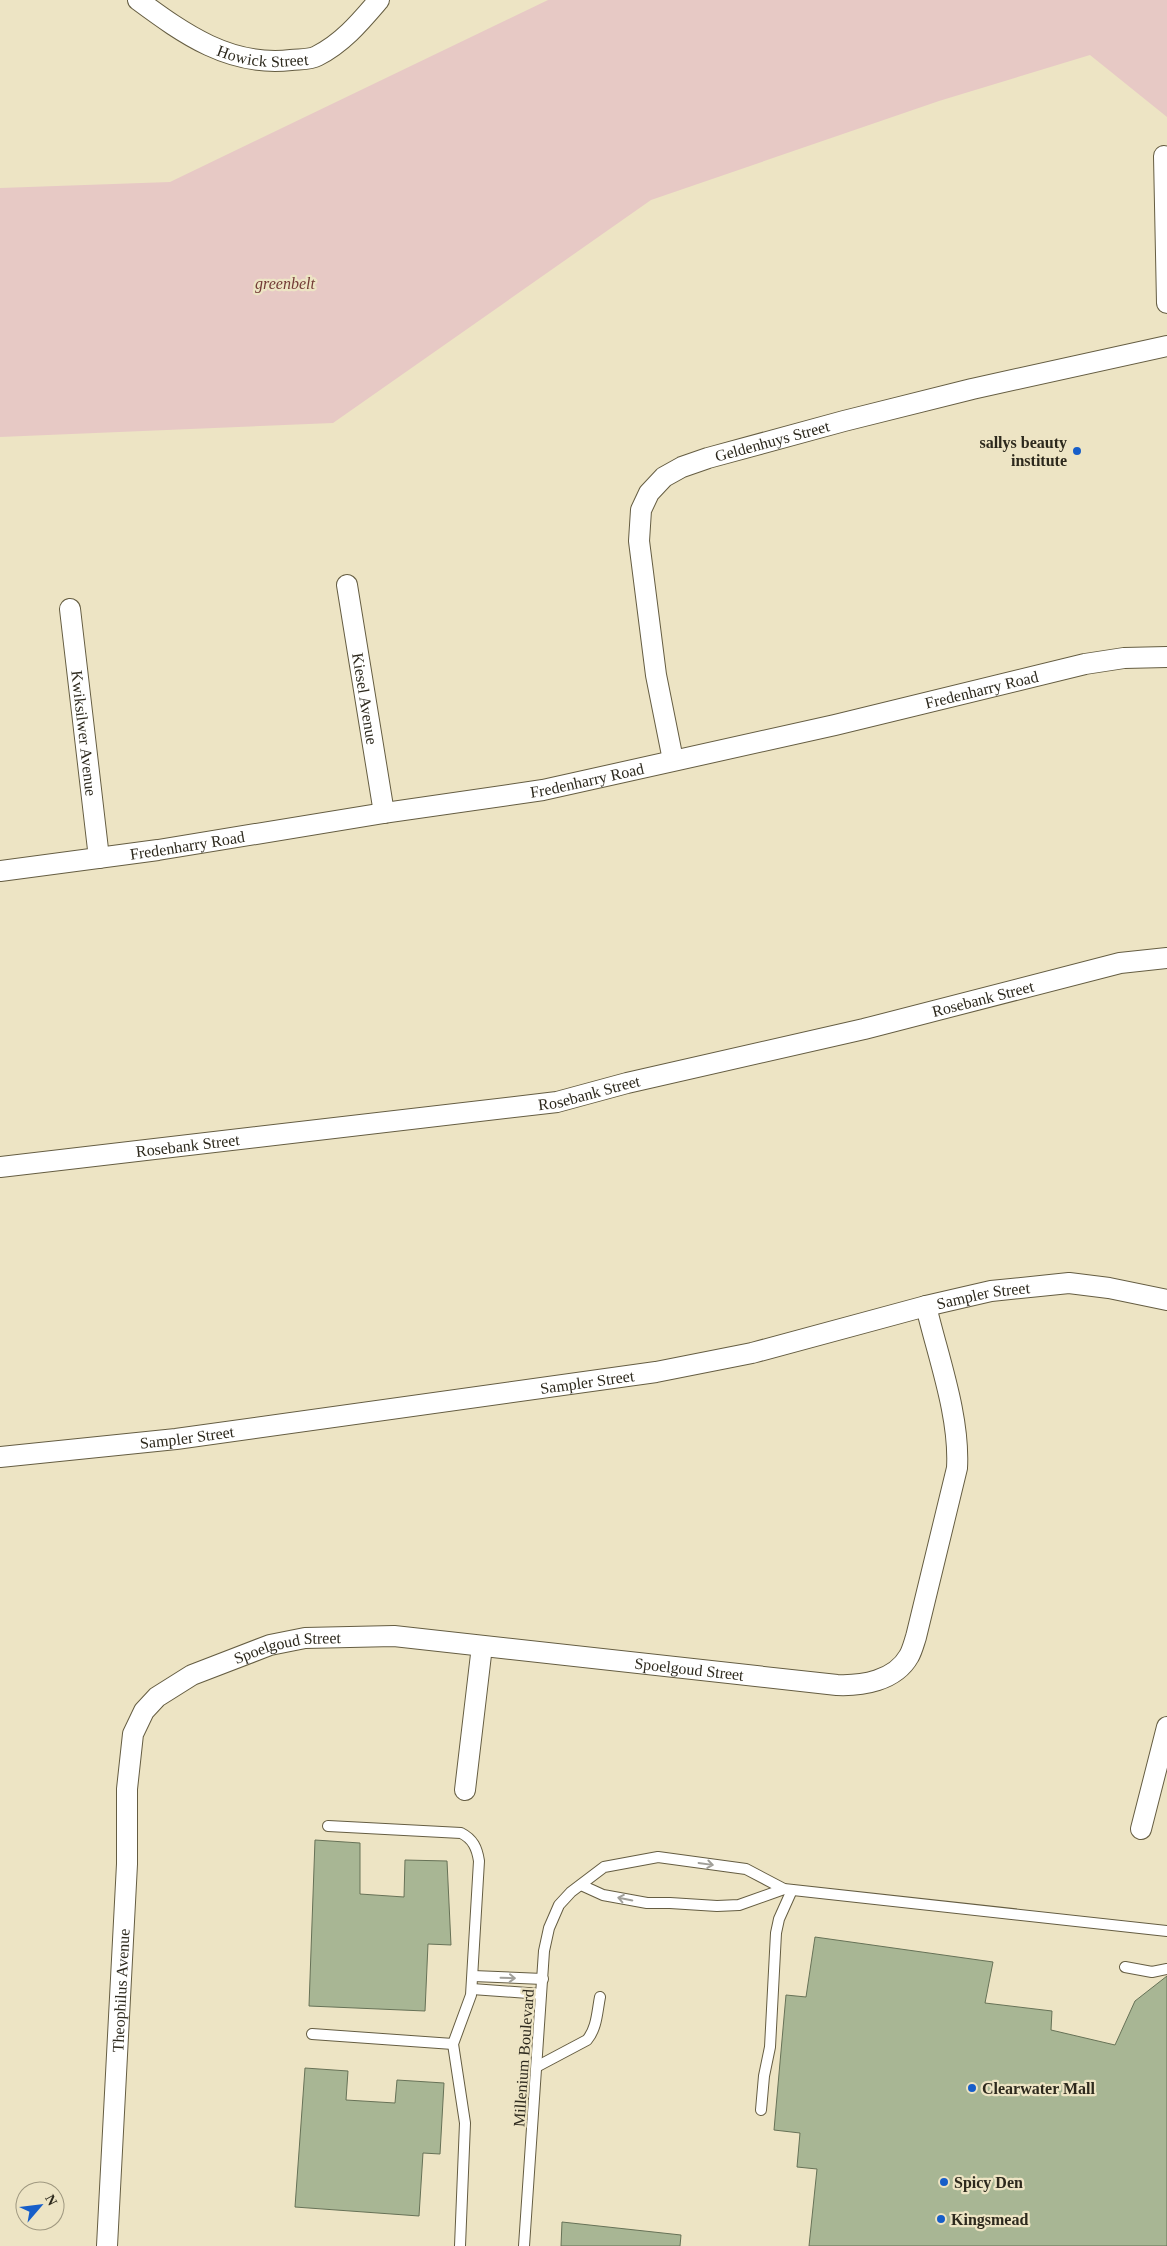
<svg xmlns="http://www.w3.org/2000/svg" width="1167" height="2246" font-family="Georgia,serif">
  <style>
    .green { fill: #e7c9c5 }
    .building { fill: #a8b694; stroke: #677257 }
    .lines { fill: none; stroke-linecap: round; stroke-linejoin: round }
    .service-casing { stroke: #655d42; stroke-width: 12 }
    .minor-casing { stroke: #655d42; stroke-width: 22 }
    .service { stroke: #fff; stroke-width: 10 }
    .minor { stroke: #fff; stroke-width: 20 }
    .oneway { stroke: #a09f99 }
    .poi-dot { fill: #175ec9; stroke: #ede4c4; stroke-width: 2 }
    .labels { text-anchor: middle; stroke-width: 4.5; stroke-linejoin: round; paint-order: stroke }
    .street-label { font-size: 16px; fill: #2d291d; stroke: #ede4c4 }
    .park-label { font-size: 16px; font-style: italic; fill: #733b36; stroke: #ede4c4 }
    .poi-label { font-size: 16px; font-weight: bold; fill: #2d291d; stroke: #ede4c4; text-anchor: start }
  </style>
  <rect width="100%" height="100%" fill="#ede4c4"/>
  <polygon class="green" points="548,0 1167,0 1167,117 1090,55 939,101 651,200 333,423 0,437 0,188 170,182"/>
  <g class="building">
    <polygon points="315,1840 360,1843 360,1894 404,1897 405,1860 447,1861 451,1945 428,1944 425,2011 309,2006"/>
    <polygon points="815,1937 993,1962 985,2003 1052,2011 1051,2030 1115,2045 1135,2001 1167,1976 1167,2246 809,2246 817,2169 797,2167 800,2133 774,2130 786,1995 806,1997"/>
    <polygon points="305,2068 348,2071 346,2100 395,2103 397,2080 444,2083 440,2154 423,2153 419,2216 295,2207"/>
    <polygon points="562,2222 681,2235 680,2246 561,2246"/>
  </g>
  <g class="lines">
    <defs>
      <g id="service">
        <path d="M328,1826L461,1833C473,1839 477,1848 479,1861L471,1995L453,2044L465,2123L460,2246"/>
        <polyline points="581,1885 603,1895 647,1903 670,1903 717,1906 739,1905 784,1889"/>
        <polyline points="1125,1967 1152,1972 1167,1969"/>
        <polyline points="473,1976 543,1979"/>
        <polyline points="472,1989 541,1994"/>
        <polyline points="312,2034 453,2044"/>
        <path d="M538,2066L587,2040C597,2028 597,2012 600,1997"/>
        <polyline points="761,2110 764,2076 770,2047 776,1933 779,1919 792,1890"/>
        <polyline points="524,2246 544,1951 549,1928 559,1905 571,1892 604,1867 658,1857 746,1869 784,1889 1167,1931"/>
      </g>
      <g id="minor">
        <path id="s1" d="M138,0C184,34 230,67 291,60C299,59 310,60 317,56C343,43 361,21 379,0"/>
        <polyline points="1164,156 1167,303"/>
        <path id="s2" d="M347,585L384,813"/>
        <path id="s3" d="M70,609L99,858"/>
        <path id="s4" d="M673,760L656,675L639,541L641,510L649,493L664,477L682,467L708,458L844,421L972,389L1167,346"/>
        <path id="s5" d="M0,871L158,850L384,813L543,790L835,725L1085,664L1124,658L1167,657"/>
        <path id="s6" d="M0,1167L557,1102L627,1083L864,1029L1120,963L1167,958"/>
        <path id="s7" d="M0,1457L176,1439L656,1372L752,1353L926,1306L991,1291L1069,1283L1109,1288L1167,1300"/>
        <polyline points="465,1790 482,1646"/>
        <polyline points="1141,1829 1167,1727"/>
        <path id="s8" d="M107,2246L127,1864V1789L133,1734L144,1711L157,1697L192,1675L270,1645L305,1638L394,1636L837,1685C862,1686 895,1681 909,1656C912,1651 914,1643 916,1637L957,1468C960,1416 938,1357 926,1306"/>
      </g>
    </defs>
    <use href="#service" class="service-casing"/>
    <use href="#minor" class="minor-casing"/>
    <use href="#service" class="service"/>
    <use href="#minor" class="minor"/>
  </g>
  <defs><path id="oneway-shaft" d="M-6 0H5M1.5-3L5.5 0L1.5 3" fill="none" stroke-width="1.6" stroke-linecap="round" stroke-linejoin="round" transform="scale(1.25)"/></defs>
  <g class="oneway">
    <use href="#oneway-shaft" transform="translate(706 1864) rotate(8)"/>
    <use href="#oneway-shaft" transform="translate(625 1899) rotate(-169)"/>
    <use href="#oneway-shaft" transform="translate(508 1978) rotate(2)"/>
  </g>
  <g class="poi-dot">
    <circle cx="1077" cy="451" r="5"/>
    <circle cx="972" cy="2088" r="5"/>
    <circle cx="944" cy="2182" r="5"/>
    <circle cx="941" cy="2219" r="5"/>
  </g>
  <g class="labels">
    <g class="street-label">
      <text dy="6" stroke="none"><textPath href="#s1" startOffset="140">Howick Street</textPath></text>
      <text dy="6" stroke="none"><textPath href="#s4" startOffset="408">Geldenhuys Street</textPath></text>
      <text dy="6" stroke="none"><textPath href="#s5" startOffset="999">Fredenharry Road</textPath></text>
      <text dy="6" stroke="none"><textPath href="#s2" startOffset="115">Kiesel Avenue</textPath></text>
      <text dy="6" stroke="none"><textPath href="#s3" startOffset="125">Kwiksilwer Avenue</textPath></text>
      <text dy="6" stroke="none"><textPath href="#s5" startOffset="594">Fredenharry Road</textPath></text>
      <text dy="6" stroke="none"><textPath href="#s5" startOffset="189">Fredenharry Road</textPath></text>
      <text dy="6" stroke="none"><textPath href="#s6" startOffset="999">Rosebank Street</textPath></text>
      <text dy="6" stroke="none"><textPath href="#s6" startOffset="594">Rosebank Street</textPath></text>
      <text dy="6" stroke="none"><textPath href="#s6" startOffset="189">Rosebank Street</textPath></text>
      <text dy="6" stroke="none"><textPath href="#s7" startOffset="998">Sampler Street</textPath></text>
      <text dy="6" stroke="none"><textPath href="#s7" startOffset="592">Sampler Street</textPath></text>
      <text dy="6" stroke="none"><textPath href="#s7" startOffset="188">Sampler Street</textPath></text>
      <text dy="6" stroke="none"><textPath href="#s8" startOffset="699">Spoelgoud Street</textPath></text>
      <text dy="6" stroke="none"><textPath href="#s8" startOffset="1104">Spoelgoud Street</textPath></text>
      <text dy="6" stroke="none"><textPath href="#s8" startOffset="256">Theophilus Avenue</textPath></text>
      <text transform="translate(523 2058) rotate(-86)" y="6">Millenium Boulevard</text>
    </g>
    <g class="park-label">
      <text x="285" y="289">greenbelt</text>
    </g>
    <g class="poi-label">
      <text x="1067" y="448" text-anchor="end">sallys beauty<tspan x="1067" dy="18">institute</tspan></text>
      <text x="982" y="2094">Clearwater Mall</text>
      <text x="954" y="2188">Spicy Den</text>
      <text x="951" y="2225">Kingsmead</text>
    </g>
  </g>
  <g transform="translate(40 2206) rotate(62)"><circle r="24" fill="#ede4c4" stroke="#a09981"/>
  <path d="M0-4L9 19L0 12L-9 19Z" fill="#175ec9"/>
  <text y="-8" font-size="14" font-weight="bold" text-anchor="middle" fill="#2d291d">N</text>
  </g>
</svg>
